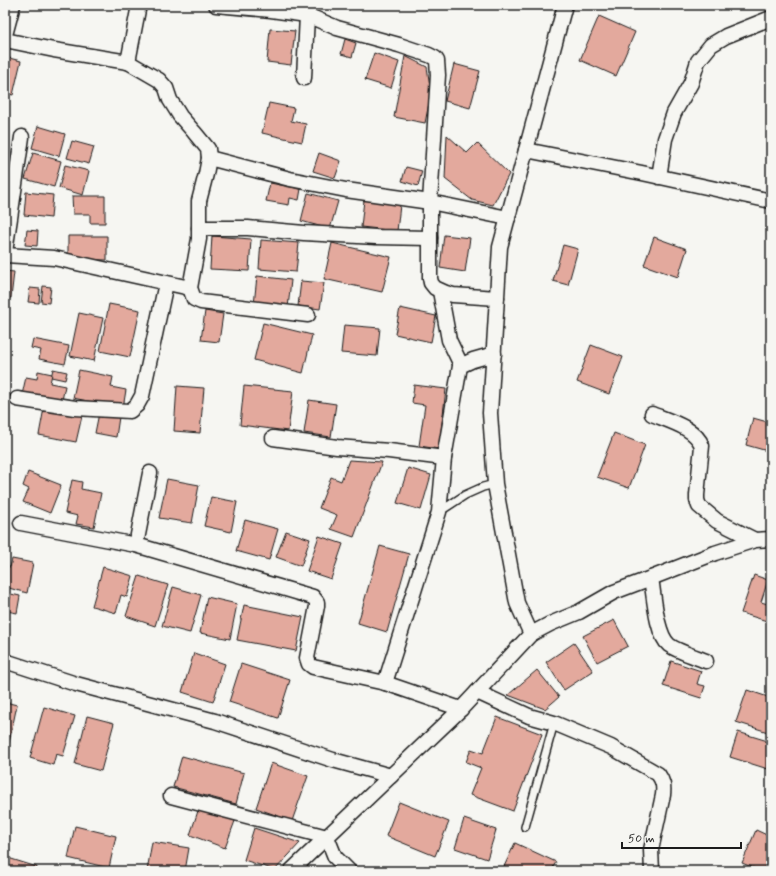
<svg xmlns="http://www.w3.org/2000/svg" width="776" height="876" font-family="Mynerve,sans-serif">
  <style>
    .building { fill: #e3a99d; stroke: #1c1c1c }
    .lines { fill: none; stroke-linecap: round; stroke-linejoin: round }
    .service-casing { stroke: #1c1c1c; stroke-width: 10 }
    .minor-casing { stroke: #1c1c1c; stroke-width: 17 }
    .service { stroke: #f6f6f2; stroke-width: 7 }
    .minor { stroke: #f6f6f2; stroke-width: 14 }
  </style>
  <rect width="100%" height="100%" fill="#f6f6f2"/>
  <filter id="ink" filterUnits="userSpaceOnUse"><feTurbulence type="fractalNoise" baseFrequency=".025" numOctaves="2"/><feDisplacementMap in="SourceGraphic" scale="8" xChannelSelector="R" yChannelSelector="G"/><feConvolveMatrix kernelMatrix="1 2 1 2 8 2 1 2 1" color-interpolation-filters="sRGB"/></filter>
  <g filter="url(#ink)">
    <g class="building">
      <polygon points="599,16 635,32 616,76 580,60"/>
      <polygon points="270,29 295,31 291,65 267,62"/>
      <polygon points="345,39 356,43 352,57 341,54"/>
      <polygon points="374,53 399,62 391,88 365,80"/>
      <polygon points="405,56 427,67 431,93 425,123 394,117"/>
      <polygon points="5,57 21,61 13,95 5,93"/>
      <polygon points="454,64 480,71 470,108 445,101"/>
      <polygon points="269,103 294,108 291,121 306,124 302,142 262,133"/>
      <polygon points="38,126 65,134 59,156 32,148"/>
      <polygon points="447,135 467,153 477,143 509,174 493,205 472,200 445,179"/>
      <polygon points="72,141 94,147 89,164 67,158"/>
      <polygon points="33,153 61,161 54,187 25,179"/>
      <polygon points="319,153 341,161 335,178 313,171"/>
      <polygon points="65,165 89,171 83,195 59,188"/>
      <polygon points="406,167 422,171 418,186 402,181"/>
      <polygon points="270,183 301,189 299,200 290,198 289,205 266,201"/>
      <polygon points="26,192 53,195 51,218 24,215"/>
      <polygon points="308,193 338,201 330,229 301,221"/>
      <polygon points="72,196 105,196 105,223 90,223 90,214 73,214"/>
      <polygon points="364,200 400,205 397,231 361,227"/>
      <polygon points="27,230 38,231 37,246 25,245"/>
      <polygon points="444,235 470,238 465,272 440,268"/>
      <polygon points="68,236 107,236 107,260 68,259"/>
      <polygon points="212,236 251,239 249,271 210,269"/>
      <polygon points="654,237 687,249 678,277 644,265"/>
      <polygon points="261,240 299,243 296,272 259,269"/>
      <polygon points="332,243 391,257 382,292 324,279"/>
      <polygon points="563,245 578,249 568,285 553,281"/>
      <polygon points="5,271 14,272 11,298 5,297"/>
      <polygon points="257,276 291,280 288,308 254,305"/>
      <polygon points="301,281 324,283 320,309 298,306"/>
      <polygon points="43,286 51,287 49,303 41,302"/>
      <polygon points="30,288 40,289 39,303 28,302"/>
      <polygon points="109,304 140,310 130,357 100,351"/>
      <polygon points="400,308 436,316 431,342 395,334"/>
      <polygon points="205,311 223,314 219,342 201,340"/>
      <polygon points="79,313 103,318 94,361 70,356"/>
      <polygon points="263,323 312,335 303,373 254,360"/>
      <polygon points="344,325 380,328 377,356 341,353"/>
      <polygon points="33,339 69,346 65,364 39,359 41,350 31,348"/>
      <polygon points="591,345 623,357 609,394 577,382"/>
      <polygon points="53,369 67,372 65,380 51,377"/>
      <polygon points="79,370 113,377 111,387 126,390 123,408 73,398"/>
      <polygon points="38,371 52,374 50,383 65,386 61,405 22,395 26,377 37,379"/>
      <polygon points="414,385 446,389 439,449 419,446 425,405 412,403"/>
      <polygon points="177,386 204,388 200,433 174,431"/>
      <polygon points="244,386 293,391 288,431 240,425"/>
      <polygon points="309,400 336,404 331,437 304,433"/>
      <polygon points="44,408 82,416 76,442 39,435"/>
      <polygon points="99,413 119,417 116,437 95,433"/>
      <polygon points="753,418 771,423 771,452 746,445"/>
      <polygon points="614,433 645,445 629,488 597,477"/>
      <polygon points="349,460 382,462 354,537 331,529 337,515 319,508 331,477 341,481"/>
      <polygon points="408,468 431,475 421,510 397,503"/>
      <polygon points="28,472 61,485 50,513 23,502 29,489 23,486"/>
      <polygon points="167,479 199,485 192,523 159,518"/>
      <polygon points="72,480 82,482 81,489 101,493 94,527 76,524 78,516 65,513"/>
      <polygon points="211,497 237,502 231,532 204,526"/>
      <polygon points="245,520 278,529 269,560 236,551"/>
      <polygon points="286,531 310,539 301,566 276,557"/>
      <polygon points="319,536 343,544 331,579 307,571"/>
      <polygon points="380,546 409,554 387,632 358,623"/>
      <polygon points="12,559 33,563 27,593 5,587 5,566 10,567"/>
      <polygon points="103,567 133,576 127,597 121,595 116,613 92,606"/>
      <polygon points="754,575 768,580 761,602 771,605 771,609 767,621 741,613"/>
      <polygon points="139,576 168,585 155,626 126,616"/>
      <polygon points="173,587 201,595 190,633 162,626"/>
      <polygon points="11,594 20,596 17,613 7,611"/>
      <polygon points="207,597 237,604 230,639 200,633"/>
      <polygon points="244,605 303,617 296,651 237,640"/>
      <polygon points="614,620 628,646 597,662 583,636"/>
      <polygon points="574,643 593,671 564,690 546,662"/>
      <polygon points="194,653 225,664 213,702 182,692"/>
      <polygon points="671,661 701,671 697,684 705,686 701,698 663,686"/>
      <polygon points="241,664 290,680 278,718 229,702"/>
      <polygon points="537,670 559,697 545,709 508,695"/>
      <polygon points="747,690 771,698 771,733 736,722"/>
      <polygon points="5,702 17,705 9,743 5,742"/>
      <polygon points="44,707 75,716 63,756 56,754 53,765 30,758"/>
      <polygon points="87,716 114,723 101,771 75,764"/>
      <polygon points="497,717 542,734 513,811 470,795 481,768 466,762 471,749 483,753"/>
      <polygon points="738,732 771,742 771,770 730,757"/>
      <polygon points="182,756 244,773 236,804 173,787"/>
      <polygon points="271,763 308,776 292,821 256,808"/>
      <polygon points="399,802 449,822 435,856 386,836"/>
      <polygon points="199,808 235,821 225,848 190,835"/>
      <polygon points="464,819 496,830 487,859 455,848"/>
      <polygon points="75,826 116,836 109,868 68,858"/>
      <polygon points="254,828 300,843 275,870 244,860"/>
      <polygon points="756,830 771,837 771,871 761,871 742,863"/>
      <polygon points="152,842 189,848 185,871 147,871"/>
      <polygon points="515,843 556,862 551,871 502,871"/>
      <polygon points="5,857 37,867 36,871 5,871"/>
    </g>
    <g class="lines">
      <defs>
        <g id="service">
          <polyline points="439,512 465,495 483,487 495,484"/>
          <polyline points="525,827 554,723"/>
        </g>
        <g id="minor">
          <polyline points="139,5 128,62 159,80 166,88 170,100 180,116 194,132 208,149 209,158 206,174 199,201 199,239 190,288 194,299 201,302 308,315"/>
          <polyline points="216,5 271,10 307,15 337,28 399,45 429,55 435,58 437,61 438,75 430,202 430,278 431,283 435,288 446,293 453,295 497,298"/>
          <polyline points="5,35 13,5"/>
          <polyline points="5,40 54,50 128,62"/>
          <polyline points="304,78 307,15 309,5"/>
          <polyline points="526,150 642,173 771,201"/>
          <polyline points="209,158 290,179 346,190 430,202 508,218"/>
          <polyline points="659,177 665,139 674,113 691,83 698,61 711,45 726,36 771,18"/>
          <polyline points="199,228 248,228 304,233 376,237 430,238"/>
          <polyline points="5,252 22,137"/>
          <polyline points="5,255 54,258 190,288"/>
          <polyline points="440,291 449,340 461,365"/>
          <polyline points="17,399 75,408 130,411 137,405 142,396 166,283"/>
          <path d="M652,414C669,421 696,428 702,446L697,495V500L699,506L717,521L755,540"/>
          <polyline points="273,438 337,447 389,451 444,458"/>
          <polyline points="21,523 136,545 313,597 317,602 317,606 307,658 309,664 313,667 385,683"/>
          <polyline points="136,545 150,473"/>
          <path d="M651,578C654,595 656,634 669,645C677,651 696,657 706,661"/>
          <polyline points="531,634 517,603 495,484 490,413 500,247 565,5"/>
          <polyline points="5,661 76,684 215,721 333,760 391,776"/>
          <path d="M477,692L529,716L554,723L611,747L658,774C663,781 664,786 663,795L651,850L652,871"/>
          <polyline points="461,709 385,683 439,512 444,458 460,366 473,360 494,354"/>
          <polyline points="171,796 327,837 335,857 349,871"/>
          <polyline points="291,871 461,709 531,634 550,624 579,612 614,592 651,578 715,553 755,540 771,539"/>
        </g>
      </defs>
      <use href="#service" class="service-casing"/>
      <use href="#minor" class="minor-casing"/>
      <use href="#service" class="service"/>
      <use href="#minor" class="minor"/>
    </g>
  </g>
  <rect width="776" height="876" fill="none" stroke="#f6f6f2" stroke-width="20"/>
  <rect x="10" y="10" width="756" height="856" fill="none" stroke="#1c1c1c" stroke-width="1.5" filter="url(#ink)"/>
  <path d="M622 842v6h119v-6" fill="none" stroke="#1c1c1c" stroke-width="2"/>
  <text x="628" y="842" font-size="12" fill="#1c1c1c" stroke="#f6f6f2" stroke-width="3" paint-order="stroke">50 m</text>
</svg>
